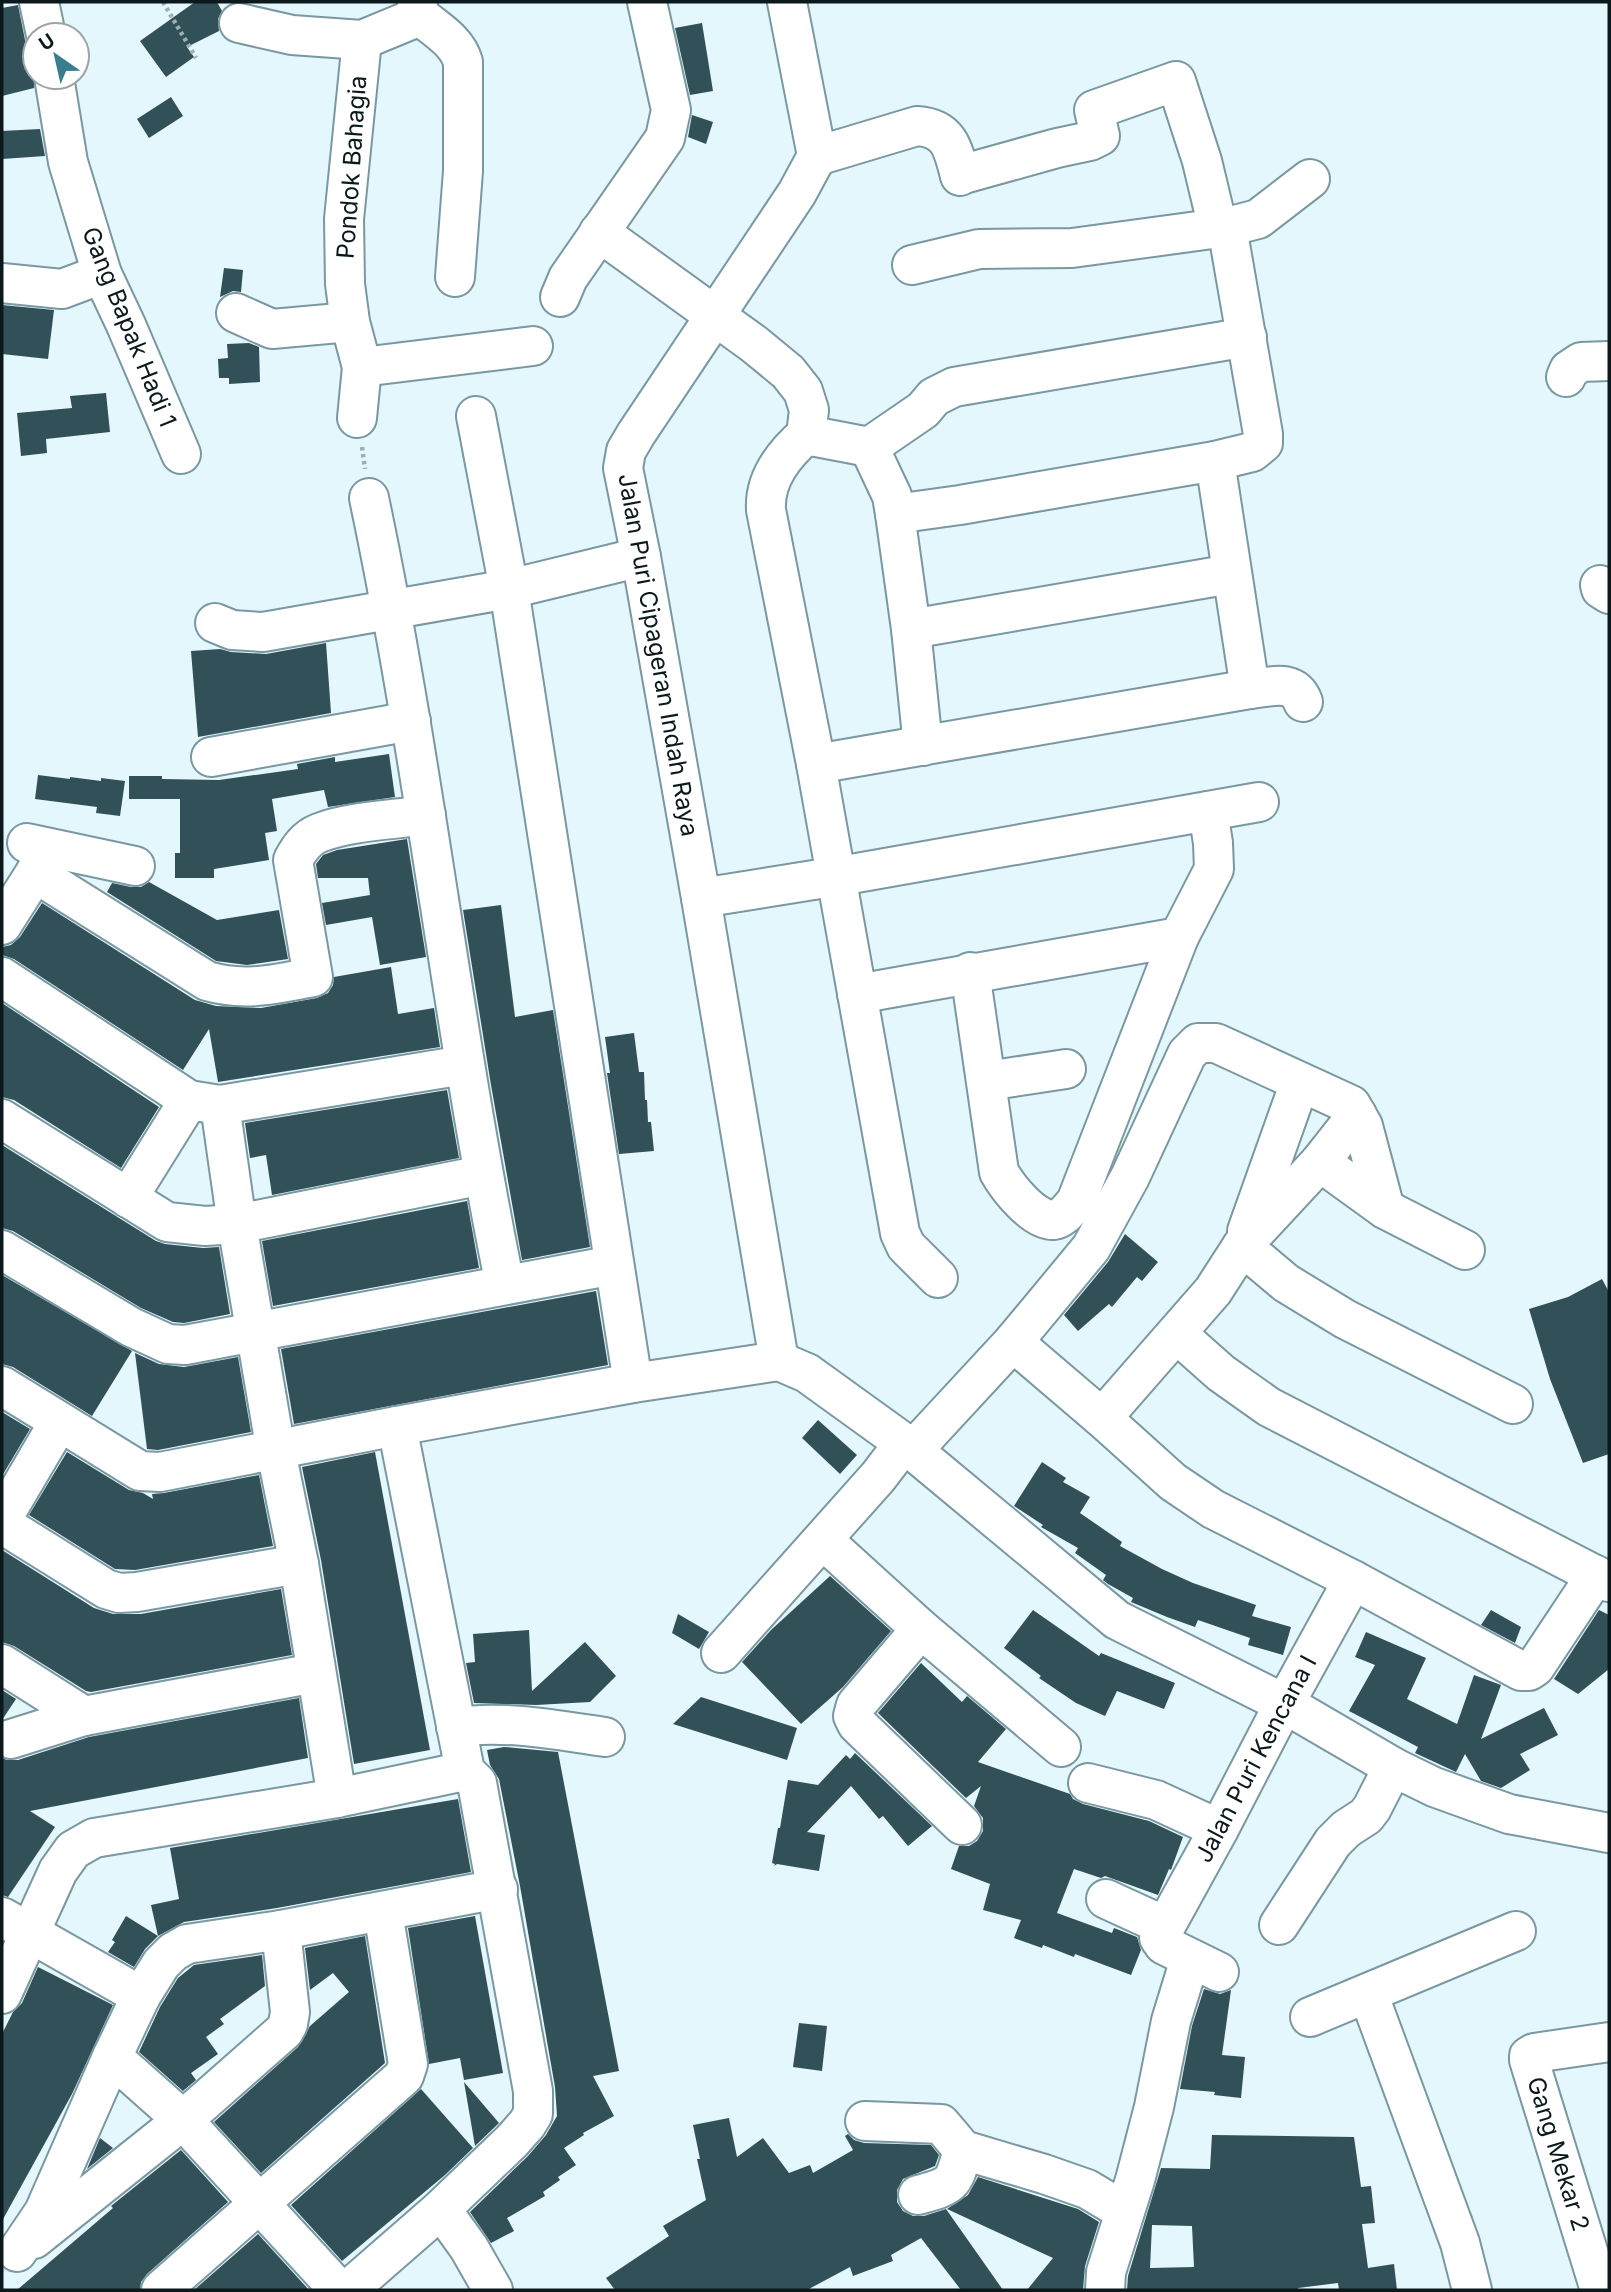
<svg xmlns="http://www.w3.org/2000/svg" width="1611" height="2292" font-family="Inter,sans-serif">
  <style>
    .building { fill: #325057; fill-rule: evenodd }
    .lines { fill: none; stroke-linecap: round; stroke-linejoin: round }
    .minor-casing { stroke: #7998a1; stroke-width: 42 }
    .path { stroke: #9dafb3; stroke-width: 4.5; stroke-dasharray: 3.5 3.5; stroke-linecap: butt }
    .minor { stroke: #fff; stroke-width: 38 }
    .labels { text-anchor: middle; stroke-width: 7; stroke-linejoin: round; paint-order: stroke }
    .street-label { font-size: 24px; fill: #0c191c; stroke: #fff }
  </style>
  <rect width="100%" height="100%" fill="#e3f7fc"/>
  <g class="building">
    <polygon points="195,2 217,2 222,11 218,19 219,31 187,47 194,57 166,77 140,41"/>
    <polygon points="18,5 25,40 29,49 35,53 34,88 2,96 2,8"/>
    <polygon points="702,23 713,91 690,95 675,28"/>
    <polygon points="171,97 183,116 149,138 137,119"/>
    <polygon points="692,115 713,122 706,144 688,137"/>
    <polygon points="40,129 45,156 2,159 2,131"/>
    <polygon points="224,268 243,270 241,292 233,291 220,297"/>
    <polygon points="2,305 54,310 48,359 2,354"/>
    <polygon points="249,343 259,347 260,382 229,384 229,378 219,378 218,359 228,358 227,344"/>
    <polygon points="106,393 110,432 46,439 47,453 21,456 17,413 72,408 70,396"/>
    <polygon points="326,643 331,713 198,737 191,651 220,649 231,652 266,654"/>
    <polygon points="389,754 395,797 328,807 324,790 272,799 277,831 265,833 269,860 214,869 214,878 175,878 175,853 180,853 180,799 129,799 129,776 162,776 162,779 219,780 298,769 297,764 335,757 335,762"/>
    <polygon points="38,775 70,779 70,777 101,781 101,778 125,781 120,816 96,813 97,807 35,799"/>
    <polygon points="407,839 426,957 380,965 372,917 326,925 322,903 370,895 368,878 318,878 316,864 323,855 337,850"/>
    <polygon points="149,882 217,920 279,910 288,959 247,965 216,961 107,892 112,883 131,887 141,887"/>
    <polygon points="42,903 195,1000 216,1006 261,1008 317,998 328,993 333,985 334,977 391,967 398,1014 434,1008 440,1047 218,1082 209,1029 183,1070 14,959 2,955 2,947 11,945 20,937"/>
    <polygon points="501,905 515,1017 553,1010 590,1247 522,1260 491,1085 463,910"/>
    <polygon points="2,1003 159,1107 121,1168 14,1100 2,1097"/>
    <polygon points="634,1033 639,1072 644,1072 645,1100 647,1100 648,1122 651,1122 654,1151 619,1154 607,1073 610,1073 605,1037"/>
    <polygon points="447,1090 459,1158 272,1195 266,1155 250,1158 245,1123"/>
    <polygon points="2,1145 156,1241 165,1244 203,1248 219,1247 230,1314 184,1323 173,1322 141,1308 13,1231 2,1228"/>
    <polygon points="467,1201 479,1268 273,1306 262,1241"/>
    <polygon points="1125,1234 1158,1262 1142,1281 1137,1277 1112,1307 1109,1304 1078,1331 1064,1315 1108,1262"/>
    <polygon points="2,1275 132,1351 92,1416 13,1367 2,1364"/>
    <polygon points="1602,1279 1609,1292 1609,1454 1583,1463 1550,1379 1529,1309 1568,1297"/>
    <polygon points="596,1291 608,1365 294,1424 281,1349"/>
    <polygon points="135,1353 159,1364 184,1367 238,1357 251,1432 158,1450 147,1449"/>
    <polygon points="2,1412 30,1429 2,1476"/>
    <polygon points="818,1420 857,1455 840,1474 802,1438"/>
    <polygon points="67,1452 129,1490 143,1493 153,1499 152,1494 164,1493 259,1475 273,1546 135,1570 115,1569 29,1515"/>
    <polygon points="375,1452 430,1750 354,1764 321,1560 302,1467"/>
    <polygon points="1042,1462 1066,1478 1063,1482 1090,1497 1080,1513 1122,1542 1120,1546 1162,1569 1193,1583 1256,1605 1252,1616 1291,1627 1283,1655 1248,1645 1250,1638 1198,1620 1195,1627 1167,1617 1131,1602 1133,1598 1108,1584 1103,1580 1106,1575 1075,1553 1078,1548 1041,1527 1043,1525 1014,1506"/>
    <polygon points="2,1550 94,1608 113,1614 141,1614 281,1589 292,1655 91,1692 86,1691 14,1646 2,1642"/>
    <polygon points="830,1576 891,1631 843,1687 801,1724 742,1662 771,1630"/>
    <polygon points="1033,1610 1099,1656 1101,1653 1175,1683 1164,1709 1117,1691 1105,1716 1076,1703 1039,1678 1041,1676 1004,1648"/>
    <polygon points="1491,1610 1521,1627 1515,1643 1481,1625"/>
    <polygon points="1599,1610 1609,1615 1609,1669 1578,1694 1554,1679"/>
    <polygon points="678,1614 709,1632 699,1649 672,1633"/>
    <polygon points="529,1630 532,1691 585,1642 616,1676 590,1702 536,1705 474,1703 466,1663 475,1662 473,1634"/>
    <polygon points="1366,1632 1426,1658 1407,1699 1457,1724 1474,1675 1501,1685 1481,1739 1544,1708 1558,1735 1520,1754 1530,1770 1501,1788 1481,1781 1465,1754 1456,1772 1415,1753 1418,1747 1349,1711 1375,1665 1355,1657"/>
    <polygon points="921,1663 962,1702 967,1696 1006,1729 978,1762 1070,1794 1073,1799 1083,1804 1149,1821 1183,1837 1171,1870 1169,1869 1158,1895 1105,1876 1101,1878 1074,1869 1057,1913 1112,1933 1114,1928 1137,1937 1141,1950 1131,1975 1075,1954 1074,1957 1043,1945 1042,1948 1014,1938 1021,1920 983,1910 990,1884 951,1869 959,1846 969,1846 977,1841 983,1831 983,1818 974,1806 981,1786 966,1798 878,1713"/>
    <polygon points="2,1690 16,1699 2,1720"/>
    <polygon points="701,1697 797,1728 787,1760 673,1724"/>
    <polygon points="299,1698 308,1758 30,1811 55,1827 8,1897 2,1895 2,1758 7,1760 18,1760 89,1737"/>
    <polygon points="504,1747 558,1752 619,2071 593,2076 614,2116 583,2133 584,2135 564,2148 576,2165 558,2177 560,2180 543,2192 545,2196 507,2218 514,2231 491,2243 470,2212 528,2156 546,2135 557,2116 555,2087 520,1886 499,1779 490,1765 487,1750"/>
    <polygon points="855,1753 932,1826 908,1846 883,1816 879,1819 851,1786 807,1832 825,1835 819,1871 777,1864 774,1866 775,1864 772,1863 778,1828 780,1828 788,1780 818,1785 846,1755 850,1759"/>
    <polygon points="458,1799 471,1872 277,1908 184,1922 158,1936 151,1905 179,1899 170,1848"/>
    <polygon points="126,1916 158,1936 145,1949 134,1967 108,1952 115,1942 112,1940"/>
    <polygon points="475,1916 503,2073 464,2080 460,2058 429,2064 408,1928"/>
    <polygon points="365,1936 385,2063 261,2173 214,2122 298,2047 310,2026 349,1992 333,1973 310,1990 305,1948"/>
    <polygon points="262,1955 265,1986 220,2019 224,2024 206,2037 218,2054 191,2073 196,2080 183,2091 139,2052 160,2007 178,1978 194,1965"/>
    <polygon points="38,1967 113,2005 72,2094 2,2221 2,2034 13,2012 22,2003"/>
    <polygon points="1204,1989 1220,1994 1231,1990 1222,2055 1245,2057 1241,2098 1214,2095 1215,2092 1180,2089 1192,2026"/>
    <polygon points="799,2023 827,2026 822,2071 793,2067"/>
    <polygon points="464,2082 499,2123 475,2146"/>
    <polygon points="421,2089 473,2148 445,2175 342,2261 291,2205"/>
    <polygon points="729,2118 737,2157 763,2138 789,2173 810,2165 813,2173 853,2150 845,2136 848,2134 854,2140 864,2143 931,2145 939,2155 935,2166 903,2179 897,2190 897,2202 903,2211 913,2216 924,2216 946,2209 1003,2290 961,2290 921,2238 891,2255 893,2261 853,2276 850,2267 807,2290 615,2290 606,2278 669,2236 663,2226 706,2200 697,2159 700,2159 693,2125"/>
    <path d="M1212,2135L1354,2137L1361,2187L1371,2186L1375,2223L1362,2224L1368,2268L1394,2264L1397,2290H1339L1338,2283L1298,2288V2290H1127L1128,2276L1161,2168L1210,2169ZM1152,2225L1192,2226L1194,2267L1150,2268Z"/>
    <polygon points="100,2138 113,2148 87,2169"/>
    <polygon points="181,2150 228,2202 147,2274 141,2282 140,2290 17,2290 113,2208 111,2206"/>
    <polygon points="978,2177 1078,2209 1099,2222 1085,2266 1083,2290 1027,2290 1053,2258 947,2209 968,2195"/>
    <polygon points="258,2234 309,2290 194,2290"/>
  </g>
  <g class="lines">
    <defs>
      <g id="minor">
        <polyline points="39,2 46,35"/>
        <path d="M417,2L420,16C437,30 457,41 463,62V171L455,277"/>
        <polyline points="239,23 292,35 362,40 420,16"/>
        <polyline points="54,77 68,162 102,274 126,325 181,454"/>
        <path d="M817,156L917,126C949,128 953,148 960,176"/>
        <polyline points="960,175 1057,148 1090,141 1100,136 1094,110 1176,81 1202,161 1218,228"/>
        <polyline points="1227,227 1258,219 1310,179"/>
        <polyline points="599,232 754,344 788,372 803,391 809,410 806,435"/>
        <polyline points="2,283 62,289 102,274"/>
        <polyline points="560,297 568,278 665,138 671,110 647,2"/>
        <polyline points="236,313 272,329 350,322"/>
        <polyline points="362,367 533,346"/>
        <polyline points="1566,377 1569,370 1581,362 1609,361"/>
        <polyline points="476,416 509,589 633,1383"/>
        <polyline points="357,418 362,367 350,322 345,284 344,219 362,40"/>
        <polyline points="869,447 923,410 934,397 954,387 1247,337"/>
        <polyline points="1215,461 1250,689"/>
        <path d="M369,498C424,759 452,1024 505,1285"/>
        <polyline points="895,514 960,505 1215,461 1252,452 1263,443 1263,434 1227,227 1072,248 979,249 912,265"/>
        <polyline points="1600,585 1601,589 1609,594"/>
        <polyline points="215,623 232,630 263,632 509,589 641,557"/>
        <polyline points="911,629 1231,574"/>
        <path d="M923,746L911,629L895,514L892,496L869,447L806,435C784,454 764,479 766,510L816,764L900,1233L906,1246L938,1278"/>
        <polyline points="211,757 411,721"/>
        <path d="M816,764L1250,689C1271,687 1294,678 1303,702"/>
        <polyline points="27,843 135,866"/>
        <path d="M35,873L207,981C245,992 275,984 313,977L293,860C299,849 306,838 319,833C349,821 393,820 426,815"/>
        <polyline points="701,898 851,874 1259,802"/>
        <polyline points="2,925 35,873 46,851"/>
        <path d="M970,972L999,1172C1008,1188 1034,1221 1054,1220C1063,1219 1070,1208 1076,1202L1179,937L1214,869L1213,843L1208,811"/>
        <polyline points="2,977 189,1100 220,1105 464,1065"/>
        <polyline points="857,994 1179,937"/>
        <polyline points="987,1081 1066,1069"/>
        <polyline points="220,1105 237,1224 276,1451 299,1564 337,1798"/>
        <polyline points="2,1119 167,1222 205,1226 237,1224 483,1175"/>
        <polyline points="1320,1162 1385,1209 1465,1250"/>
        <polyline points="128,1198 189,1100"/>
        <polyline points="1247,1231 1300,1082"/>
        <polyline points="1242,1246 1286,1283 1345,1319 1513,1404"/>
        <polyline points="2,1250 131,1327 168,1344 185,1345 614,1265"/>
        <polyline points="1177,1334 1221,1373 1269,1407 1609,1582"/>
        <polyline points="1013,1342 1102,1418 1173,1482 1213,1509 1353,1580 1521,1671 1529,1671 1535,1667 1596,1575"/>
        <polyline points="779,1361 701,898 641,557 623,468 626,451 636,434 797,193 817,156 787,2"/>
        <polyline points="2,1386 140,1471 160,1472 397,1426 633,1383 779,1361 807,1373 904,1443 1117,1620 1285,1704 1393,1767 1434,1787 1509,1814 1609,1833"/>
        <polyline points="1102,1418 1213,1291 1242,1246 1320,1162 1357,1115"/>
        <polyline points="913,1450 1013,1342 1091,1248 1130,1177 1187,1054 1198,1043 1216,1043 1351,1105 1363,1126 1385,1209"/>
        <polyline points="2,1519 59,1422"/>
        <polyline points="2,1524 106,1589 119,1593 137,1592 299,1564"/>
        <polyline points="823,1540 921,1629 1061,1747"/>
        <polyline points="921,1629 856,1705 853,1716 857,1724 962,1825"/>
        <polyline points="721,1653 878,1477 904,1443"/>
        <polyline points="2,1664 84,1716"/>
        <path d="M456,1727C505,1720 557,1730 605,1737"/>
        <polyline points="11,1739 84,1716 315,1673"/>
        <polyline points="1088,1783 1156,1800 1219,1829"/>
        <polyline points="1106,1899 1165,1926"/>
        <polyline points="2,1917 141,1996"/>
        <polyline points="1279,1925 1333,1842 1346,1829 1366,1816 1372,1808 1393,1767"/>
        <polyline points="1219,1972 1164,1945 1159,1938 1219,1829 1274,1723 1353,1580"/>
        <polyline points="1368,1993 1460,2243 1472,2290"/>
        <polyline points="2,1994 58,1871 73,1850 94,1838 337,1798 465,1771"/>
        <polyline points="1310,2017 1516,1931"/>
        <polyline points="112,2057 183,2120 339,2290"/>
        <polyline points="865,2121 941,2124 963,2150 1044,2174 1087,2189 1124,2211"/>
        <path d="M918,2195C954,2185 953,2185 963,2150"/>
        <polyline points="441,2209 469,2248 493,2290"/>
        <polyline points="34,2239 183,2120 284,2031 288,2024 290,2012 281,1930"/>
        <polyline points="17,2252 44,2212 112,2057 141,1996 161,1964 173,1952 187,1944 281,1930 498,1889"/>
        <polyline points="161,2290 404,2076 408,2064 383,1912"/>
        <polyline points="348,2290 441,2209 512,2141 527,2124 533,2114 533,2091 477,1783 465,1771 397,1426"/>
        <polyline points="1105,2290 1106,2272 1135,2180 1154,2107 1171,2021 1190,1959"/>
        <polyline points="1600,2290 1529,2060 1529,2056 1534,2053 1609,2042"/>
      </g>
    </defs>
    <use href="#minor" class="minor-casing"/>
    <g class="path">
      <polyline points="163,2 196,58"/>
      <polyline points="362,447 365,469"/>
    </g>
    <use href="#minor" class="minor"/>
  </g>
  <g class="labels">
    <g class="street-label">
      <text transform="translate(352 167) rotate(-86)" y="8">Pondok Bahagia</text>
      <text transform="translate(129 327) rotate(68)" y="8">Gang Bapak Hadi 1</text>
      <text transform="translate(658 655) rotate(80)" y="8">Jalan Puri Cipageran Indah Raya</text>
      <text transform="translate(1256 1759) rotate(-62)" y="8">Jalan Puri Kencana I</text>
      <text transform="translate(1558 2154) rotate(73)" y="8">Gang Mekar 2</text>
    </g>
  </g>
  <rect width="1611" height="2292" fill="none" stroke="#0c191c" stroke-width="7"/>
  <g transform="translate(56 56) rotate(326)"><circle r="33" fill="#ffffff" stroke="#9ea3a4" stroke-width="2"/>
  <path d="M0-5L12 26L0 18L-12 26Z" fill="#3a7e8e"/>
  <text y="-10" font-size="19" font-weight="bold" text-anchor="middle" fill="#0c191c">U</text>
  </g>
</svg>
